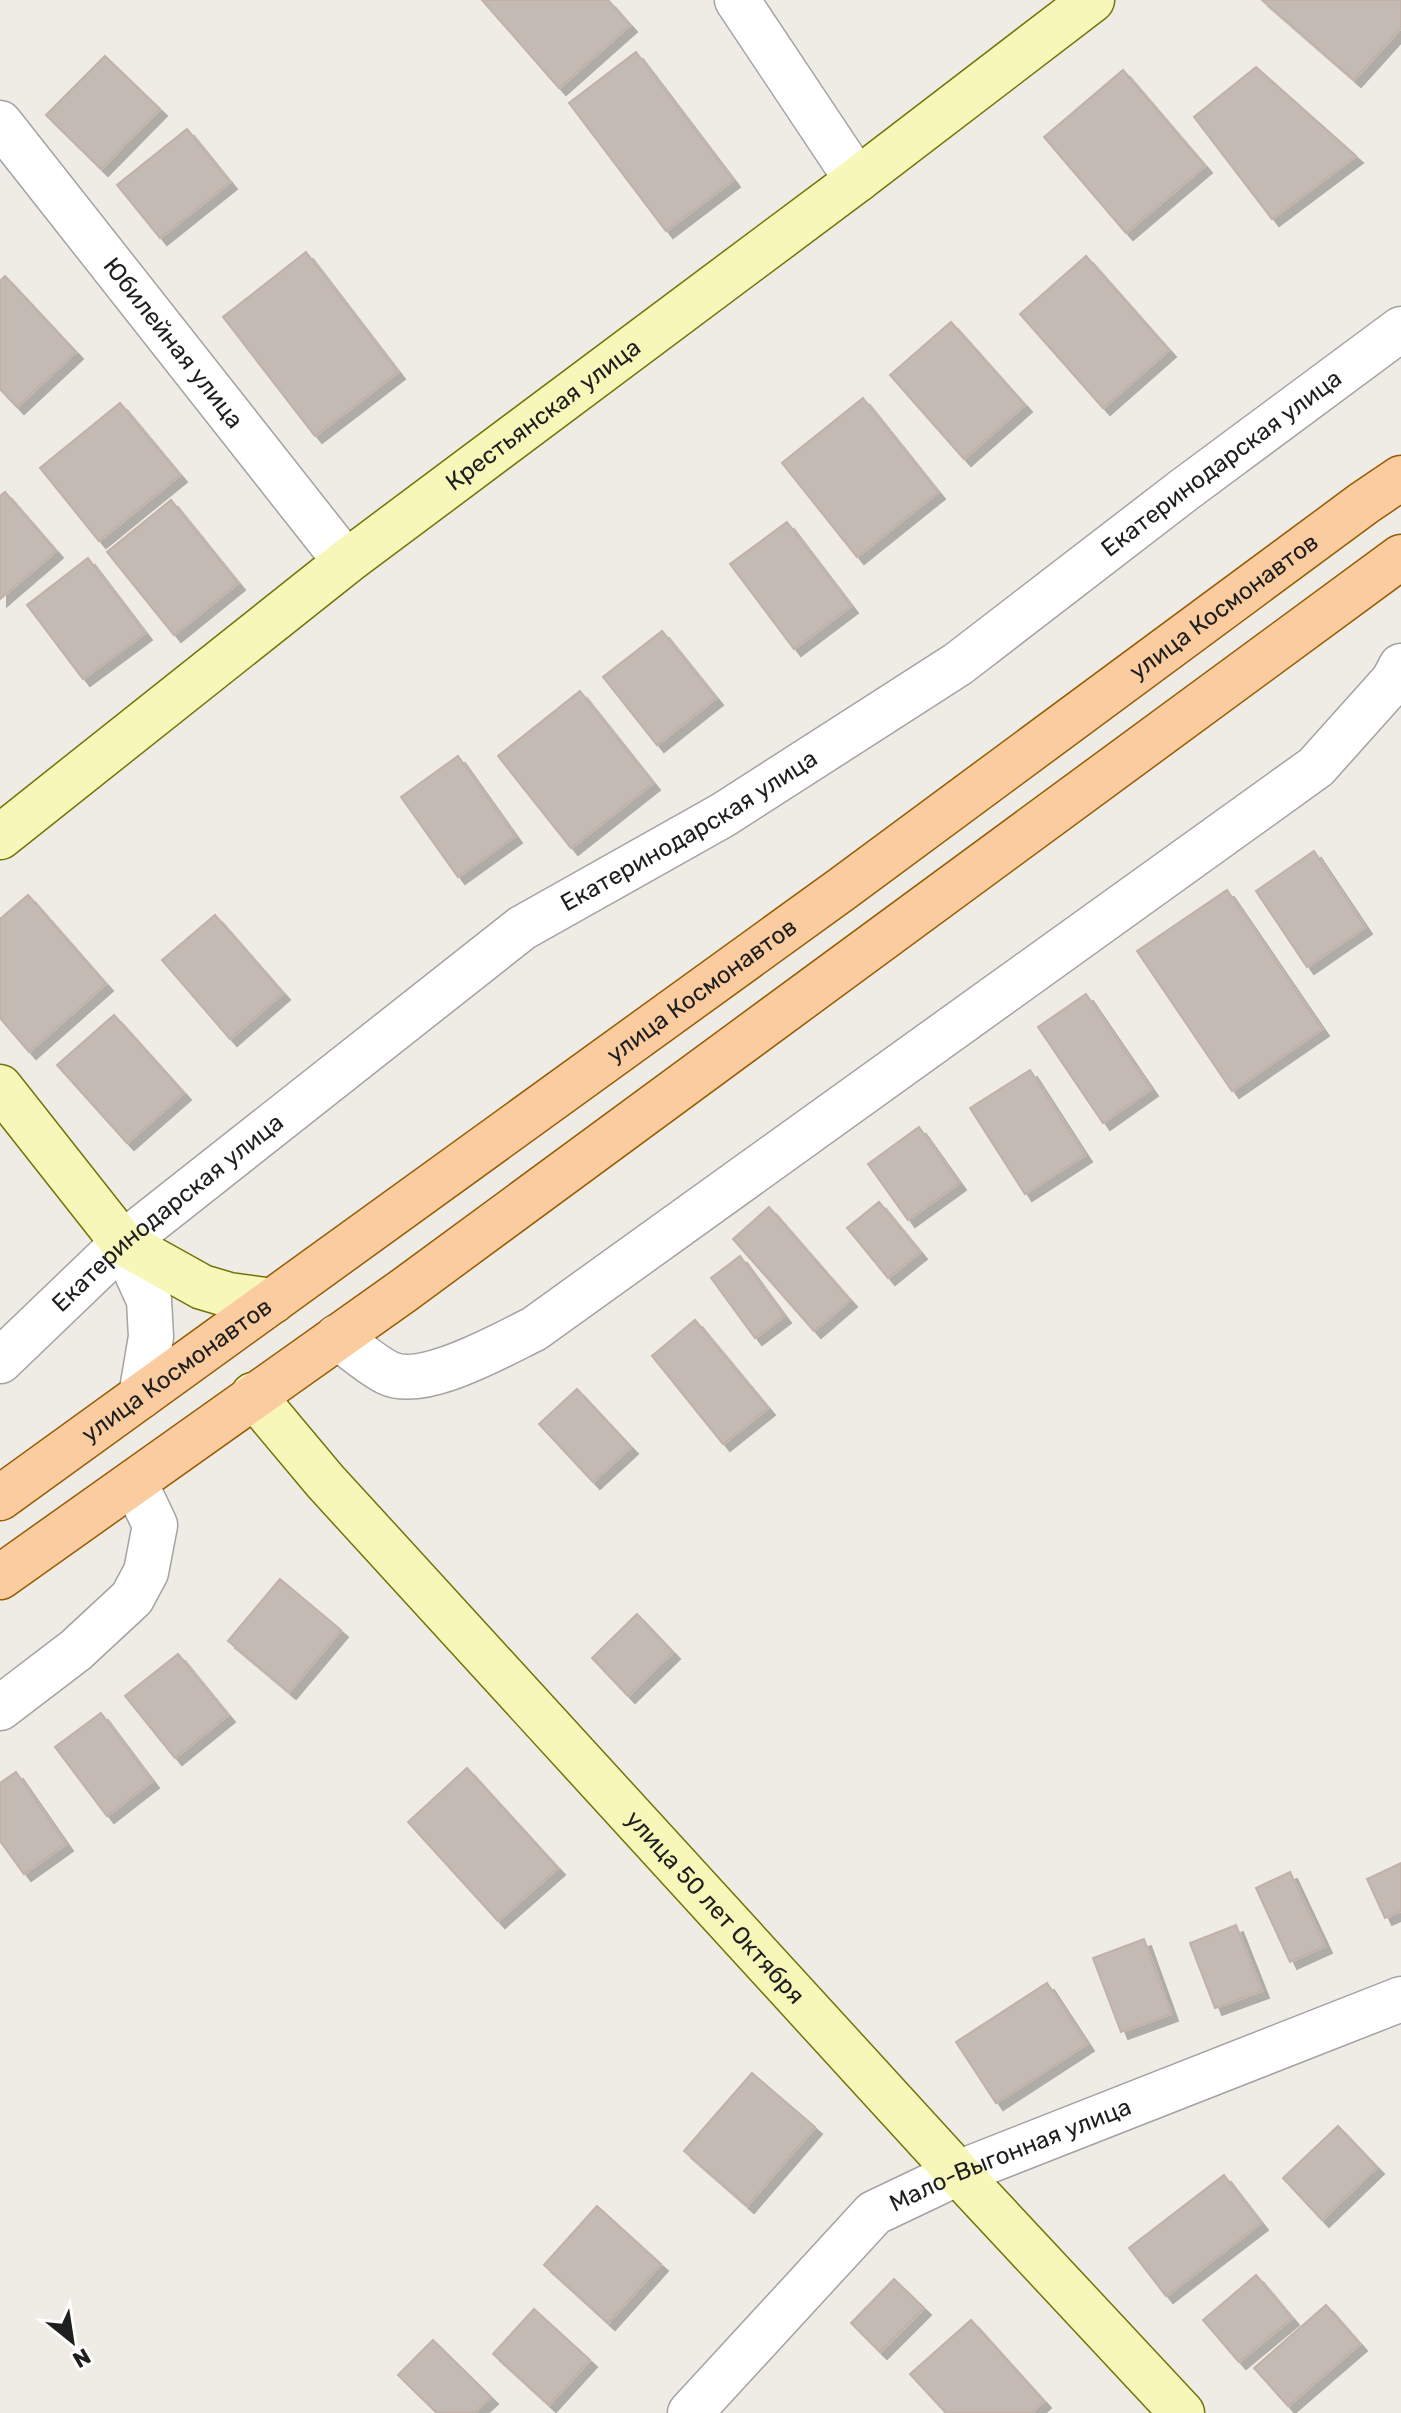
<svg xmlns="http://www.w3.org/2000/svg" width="1401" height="2413" font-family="Rubik,sans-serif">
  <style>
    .building { fill: #c4bab4; stroke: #c1b1a7; stroke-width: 2; filter: url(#shadow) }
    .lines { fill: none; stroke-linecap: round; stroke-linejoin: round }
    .minor-casing { stroke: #a3a3a3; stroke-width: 47 }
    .secondary-casing { stroke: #717507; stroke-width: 47 }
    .primary-casing { stroke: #975b02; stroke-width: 47 }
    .minor { stroke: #fff; stroke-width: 44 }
    .secondary { stroke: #f8f7ba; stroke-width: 44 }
    .primary { stroke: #facc9f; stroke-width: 44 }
    .labels { text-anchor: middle; stroke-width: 8; stroke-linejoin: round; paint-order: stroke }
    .street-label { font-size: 24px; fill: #1f1f1f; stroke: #fff }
  </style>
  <defs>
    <filter id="shadow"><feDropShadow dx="7" dy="7" stdDeviation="0" flood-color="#0004"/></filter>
  </defs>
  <rect width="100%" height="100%" fill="#efebe5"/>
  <g class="building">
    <polygon points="482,0 608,0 630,25 559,88"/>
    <polygon points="1262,0 1401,0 1401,28 1354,80"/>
    <polygon points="636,52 733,180 666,231 569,103"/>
    <polygon points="105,56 160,109 101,169 46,115"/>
    <polygon points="1256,67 1356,156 1272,219 1194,117"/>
    <polygon points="1123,70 1205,166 1126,233 1044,137"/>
    <polygon points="187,129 230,182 160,238 117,185"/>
    <polygon points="306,252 398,372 315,436 223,317"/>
    <polygon points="1086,256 1169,350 1103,408 1020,314"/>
    <polygon points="5,276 76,352 17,407 0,389 0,281"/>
    <polygon points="951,322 1025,405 964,459 890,375"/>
    <polygon points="863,398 938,492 857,557 782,463"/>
    <polygon points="120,403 180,475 99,541 40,468"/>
    <polygon points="5,492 56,551 0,599 0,496"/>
    <polygon points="171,500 238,583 174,635 107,552"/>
    <polygon points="787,522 851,606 794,649 730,564"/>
    <polygon points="88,558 145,633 83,679 27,605"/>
    <polygon points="662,631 716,698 657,745 603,677"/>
    <polygon points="580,691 653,783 571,848 498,756"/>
    <polygon points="458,756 515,836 458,877 401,797"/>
    <polygon points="1314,851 1365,927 1307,967 1256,891"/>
    <polygon points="1227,890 1322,1029 1232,1091 1137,951"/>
    <polygon points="28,895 106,984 29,1052 0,1018 0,919"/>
    <polygon points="215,915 283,993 230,1039 162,960"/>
    <polygon points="1086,994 1151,1089 1103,1123 1038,1027"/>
    <polygon points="114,1015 184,1093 127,1143 57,1065"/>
    <polygon points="1030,1070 1085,1155 1025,1194 970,1108"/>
    <polygon points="919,1127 959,1183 908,1220 868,1164"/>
    <polygon points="879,1202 920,1252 888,1278 847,1228"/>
    <polygon points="769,1207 850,1300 814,1331 733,1239"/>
    <polygon points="740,1256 784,1316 755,1338 711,1278"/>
    <polygon points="695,1320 768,1408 723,1444 652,1356"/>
    <polygon points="577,1389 631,1447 593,1482 539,1424"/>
    <polygon points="280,1579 341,1630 289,1692 228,1641"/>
    <polygon points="637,1614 673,1652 628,1696 592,1658"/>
    <polygon points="178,1654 228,1715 175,1758 125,1696"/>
    <polygon points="101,1713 152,1781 107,1816 55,1747"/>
    <polygon points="467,1768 558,1868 498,1921 408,1822"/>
    <polygon points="16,1772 66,1844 24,1874 0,1841 0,1783"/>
    <polygon points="1401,1863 1401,1911 1385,1918 1367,1879"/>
    <polygon points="1290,1872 1325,1946 1290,1962 1256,1888"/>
    <polygon points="1236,1925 1262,1991 1215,2008 1190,1943"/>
    <polygon points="1144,1939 1171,2014 1121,2032 1093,1958"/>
    <polygon points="1047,1983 1087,2044 996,2103 956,2042"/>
    <polygon points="752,2073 815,2127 747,2206 684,2151"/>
    <polygon points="1338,2126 1377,2167 1322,2220 1283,2178"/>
    <polygon points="1224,2175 1261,2223 1166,2296 1129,2248"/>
    <polygon points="597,2206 661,2264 608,2323 544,2265"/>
    <polygon points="1256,2275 1292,2318 1239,2362 1203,2320"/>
    <polygon points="894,2279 924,2308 880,2352 851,2323"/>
    <polygon points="1326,2305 1360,2344 1288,2406 1254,2368"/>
    <polygon points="534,2309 590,2360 549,2405 493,2354"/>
    <polygon points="971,2320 1044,2401 1031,2413 946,2413 910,2374"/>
    <polygon points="433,2340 491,2397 474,2413 437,2413 398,2375"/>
  </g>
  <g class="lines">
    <defs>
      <g id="minor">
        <polyline points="737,0 857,180"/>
        <path id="s1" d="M0,123L346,562"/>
        <polyline points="123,1243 149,1300 151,1337 141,1396"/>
        <path d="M337,1337C353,1348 370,1364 388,1373C423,1390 501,1345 534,1329L1316,767L1393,681L1401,666"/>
        <path id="s2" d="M0,1361L123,1243L522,928L723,815L958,664L1184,490L1401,329"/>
        <polyline points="0,1708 76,1650 132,1598 146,1572 155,1525 135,1483"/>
        <path id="s3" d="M690,2413L874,2213L958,2173L1401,1999"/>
      </g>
      <g id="secondary">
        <path id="s4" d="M0,837L346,562L857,180L1092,0"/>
        <polyline points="0,1087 123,1243 202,1287 229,1295 273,1301"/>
        <path id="s5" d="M253,1395L325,1481L958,2173L1182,2413"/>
      </g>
      <g id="primary">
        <path id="s6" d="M0,1498L842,889L1364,503L1401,478"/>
        <polyline points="0,1577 403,1291 1401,557"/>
      </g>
    </defs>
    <use href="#minor" class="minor-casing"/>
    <use href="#secondary" class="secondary-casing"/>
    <use href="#primary" class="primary-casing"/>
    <use href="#minor" class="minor"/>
    <use href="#secondary" class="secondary"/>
    <use href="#primary" class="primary"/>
  </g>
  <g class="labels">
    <g class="street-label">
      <text dy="8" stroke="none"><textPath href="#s1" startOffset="280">Юбилейная улица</textPath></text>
      <text dy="8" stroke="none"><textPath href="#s4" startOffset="688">Крестьянская улица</textPath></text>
      <text dy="8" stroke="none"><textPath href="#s2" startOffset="1520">Екатеринодарская улица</textPath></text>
      <text dy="8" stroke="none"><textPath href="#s6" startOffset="1514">улица Космонавтов</textPath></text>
      <text dy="8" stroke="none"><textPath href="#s2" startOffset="872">Екатеринодарская улица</textPath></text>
      <text dy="8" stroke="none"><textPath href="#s6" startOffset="866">улица Космонавтов</textPath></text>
      <text dy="8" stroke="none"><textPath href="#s2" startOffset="224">Екатеринодарская улица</textPath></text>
      <text dy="8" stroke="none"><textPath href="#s6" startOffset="218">улица Космонавтов</textPath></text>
      <text dy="8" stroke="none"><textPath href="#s5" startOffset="690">улица 50 лет Октября</textPath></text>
      <text dy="8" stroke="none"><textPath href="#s3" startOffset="420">Мало-Выгонная улица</textPath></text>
    </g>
  </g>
  <g transform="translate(72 2341) rotate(150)" stroke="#ffffff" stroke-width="6" paint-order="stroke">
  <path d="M0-6L14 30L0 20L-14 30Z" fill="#1f1f1f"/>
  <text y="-12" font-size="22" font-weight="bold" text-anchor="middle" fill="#1f1f1f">N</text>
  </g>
</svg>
